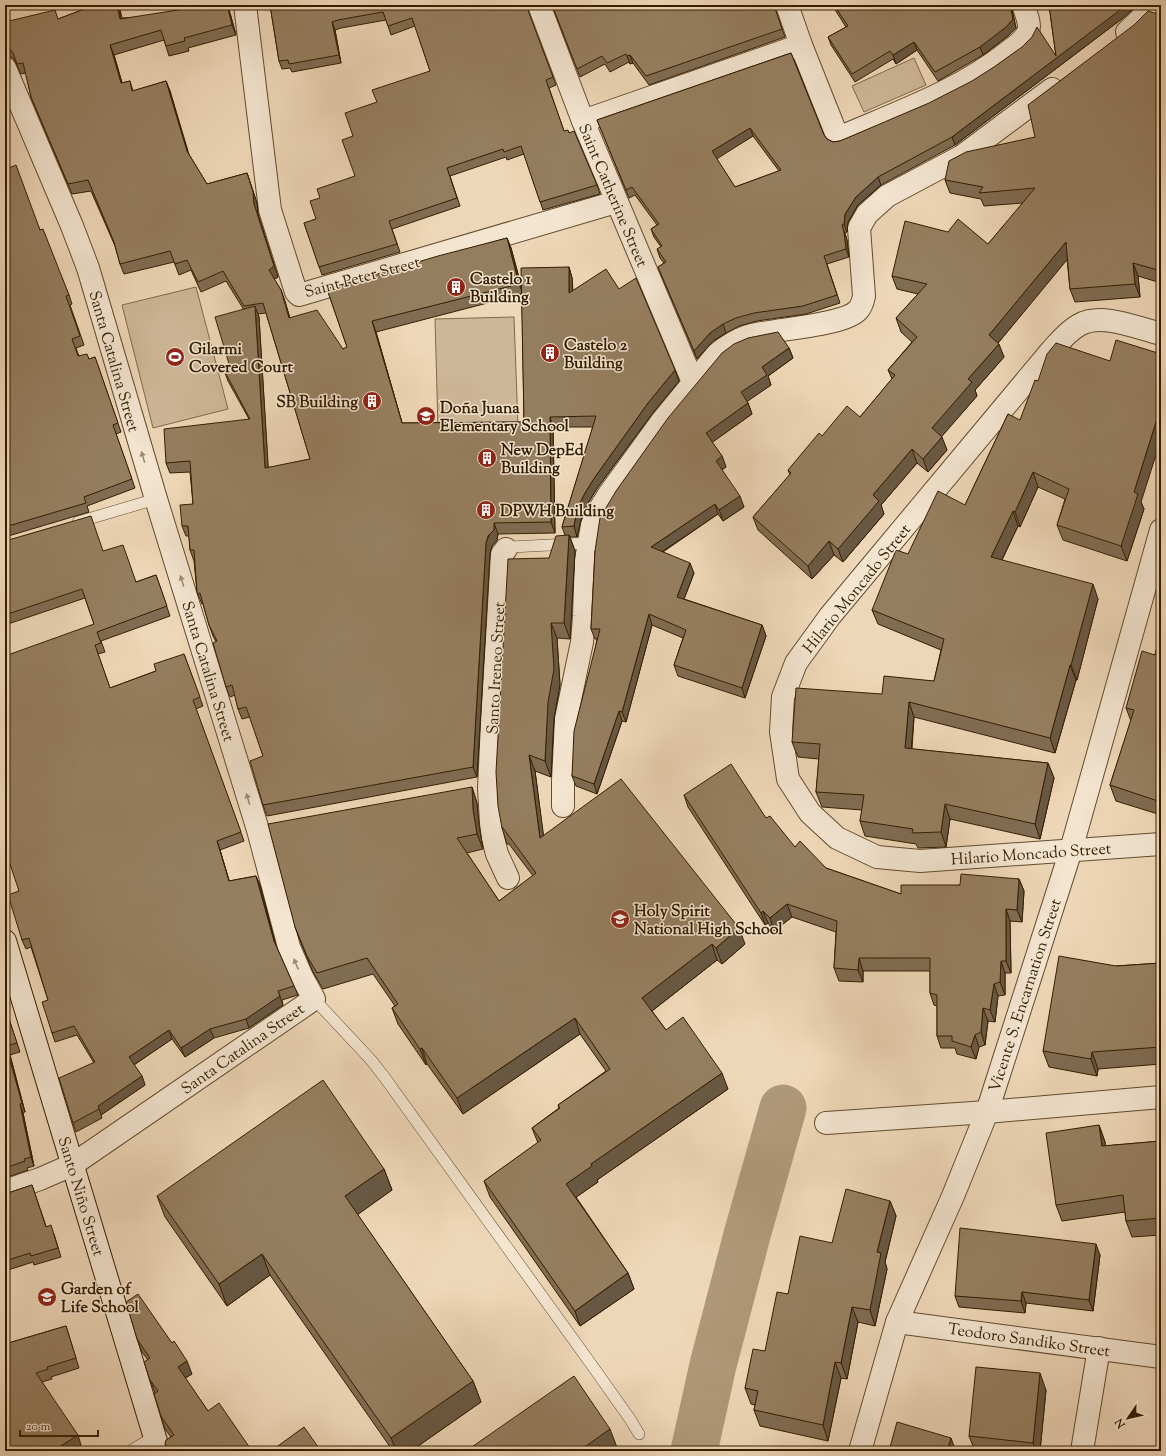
<svg xmlns="http://www.w3.org/2000/svg" width="1166" height="1456" font-family="'Sorts Mill Goudy',serif">
  <style>
    .green { fill: #ceb799; stroke: #816a4c }
    .lines { fill: none; stroke-linecap: round; stroke-linejoin: round }
    .river { stroke: #af9879; stroke-width: 47 }
    .service-casing { stroke: #624c2e; stroke-width: 12 }
    .minor-casing { stroke: #624c2e; stroke-width: 24 }
    .secondary-casing { stroke: #341d00; stroke-width: 24 }
    .service { stroke: #f4e5d1; stroke-width: 11 }
    .minor { stroke: #f4e5d1; stroke-width: 22 }
    .secondary { stroke: #f4e5d1; stroke-width: 22 }
    .wall { fill: #806c53; stroke: #341d00; fill-rule: evenodd }
    .shaded-wall { fill: #685843; stroke: #341d00 }
    .building { fill: #957e60; stroke: #341d00; fill-rule: evenodd }
    .oneway { fill: #9e8b73 }
    .labels { text-anchor: middle; stroke-width: 3; stroke-linejoin: round; paint-order: stroke }
    .street-label { font-size: 16px; fill: #341d00; stroke: #f4e5d1 }
    .poi-label { font-size: 16px; font-weight: bold; fill: #341d00; stroke: #f4e5d1; text-anchor: start }
  </style>
  <rect width="100%" height="100%" fill="#eed7b8"/>
  <filter id="stains"><feTurbulence type="fractalNoise" baseFrequency=".005" numOctaves="4"/><feColorMatrix values="0 0 0 0 .2 0 0 0 0 .09 0 0 0 0 .02 0 0 0 .5 -.17"/></filter>
  <radialGradient id="worn" r=".72"><stop offset=".6" stop-color="#630" stop-opacity="0"/><stop offset="1" stop-color="#630" stop-opacity=".3"/></radialGradient>
  <g class="green">
    <polygon points="914,58 926,85 864,112 852,86"/>
    <polygon points="196,287 228,409 153,428 122,305"/>
    <polygon points="514,317 518,426 438,429 435,319"/>
  </g>
  <g class="lines">
    <polyline class="river" points="694,1451 713,1365 747,1235 783,1108"/>
    <defs>
      <g id="service">
        <polyline points="78,522 156,499"/>
        <polyline points="506,549 511,547 588,543"/>
        <polyline points="314,999 371,1060 385,1078 591,1364 630,1419 639,1434"/>
        <polyline points="130,1451 154,1437"/>
      </g>
      <g id="minor">
        <polyline points="245,5 270,210 296,292 299,295 616,202"/>
        <polyline points="539,5 583,121 693,382"/>
        <path d="M787,5L801,45L838,138C896,113 959,91 1009,51C1016,46 1024,41 1028,32C1031,24 1026,13 1023,5"/>
        <polyline points="1127,32 1155,5"/>
        <polyline points="5,68 72,226 88,268 156,499 258,830 289,947 302,977 314,999 72,1165 40,1179 5,1191"/>
        <polyline points="583,121 801,45"/>
        <path d="M1161,334C1137,328 1102,312 1079,325C1068,331 1059,342 1051,351L830,616L796,663L783,697L781,732L788,779L810,813L837,838L877,857L920,861L1161,844"/>
        <polyline points="506,549 502,554 492,723 489,788 491,823 493,838 497,854 508,878"/>
        <path d="M563,806V781L566,719L582,642L584,616L586,560L592,525L599,510L609,494L662,421L717,354C727,346 736,340 748,336C772,329 844,326 858,310C862,306 863,301 864,296L859,228L867,214L887,196L962,156L1052,89"/>
        <polyline points="826,1123 987,1112 1161,1097"/>
        <polyline points="897,1322 1161,1357"/>
        <polyline points="860,1451 897,1322 953,1196 987,1112 1071,850 1161,530"/>
        <polyline points="1082,1451 1099,1348"/>
      </g>
      <polyline id="secondary" points="5,941 159,1451"/>
    </defs>
    <use href="#service" class="service-casing"/>
    <use href="#minor" class="minor-casing"/>
    <use href="#secondary" class="secondary-casing"/>
    <use href="#service" class="service"/>
    <use href="#minor" class="minor"/>
    <use href="#secondary" class="secondary"/>
  </g>
  <g class="wall">
    <path d="M95,5H119L122,18L230,13L236,35L188,48L189,51L169,56L164,40L114,55L122,83L130,81L133,91L166,81L170,91L188,153L207,184L247,173L257,203L258,214L278,277L274,279L281,290L290,318L343,349L347,347L327,289L507,238L511,248L522,288L569,267L572,278L573,291L675,370L679,381L652,414L598,487L588,503L581,520L577,537H570L575,551L570,639L557,638L560,685L554,718L551,777L535,771L543,835L745,944L722,964L717,960L652,1011L666,1030L728,1089L597,1180L598,1182L576,1197L628,1273L634,1289L580,1326L490,1197L484,1181L538,1143L532,1128L559,1108L558,1105L606,1071L580,1034L463,1114L427,1064L426,1065L398,1024L392,1008L395,1006L373,974L323,989L313,972L301,943L295,927L472,787L477,803L479,825L483,849L467,853L499,901L533,876L509,844H507L502,828L549,558L565,535L562,527L593,427H553L555,533L498,534L497,540L492,546L490,553L477,777L267,816L263,805V756L250,717L242,719L238,709L235,695L230,697L226,687L216,642L213,636L209,625L203,604H202L197,592L194,561L190,550L189,536H186L182,526L193,504L190,472L170,473L166,463L249,419L228,381L224,370L230,367L244,310L226,281L201,292L191,270L179,275L174,262L124,274L120,264L115,246L91,191L72,194L35,107L31,97L26,73L21,74L16,63L13,58L8,56L5,47V22L58,19ZM522,294L524,422L402,423L376,332ZM266,313L310,459L268,468L259,317L258,314Z"/>
    <polygon points="270,5 527,5 527,9 556,85 549,88 564,131 569,133 597,185 600,194 543,210 524,154 507,160 506,157 450,176 460,206 392,229 400,252 322,275 304,223 316,219 320,198 355,176 353,136 377,102 430,71 415,26 391,35 386,20 341,28 335,30 341,63 292,72 290,68 282,69 279,61"/>
    <polygon points="552,5 775,5 775,9 785,37 649,85 633,63 630,64 629,62 610,72 605,64 580,77"/>
    <polygon points="832,5 1011,5 1016,28 1009,35 983,55 938,81 917,50 896,64 893,59 855,82 831,45 828,37 846,27"/>
    <path d="M1049,5H1137L1123,18L955,145L881,185L858,205L848,222L847,232L845,233L847,240L849,257L827,264L840,303L806,314L757,321L739,326L726,333L713,341L697,359L658,267L664,263L660,258L657,249L661,247L654,237L651,229L657,225L635,195L629,198L597,120L791,53L824,135L827,139L833,142L840,141L1056,56ZM753,136L779,171L735,187L716,158Z"/>
    <polygon points="1161,15 1161,283 1138,276 1140,297 1075,302 1070,289 1067,259 998,343 1004,357 975,390 977,396 941,436 947,450 928,472 917,463 881,505 884,514 843,562 834,555 812,579 758,530 753,517 790,475 788,470 822,436 860,417 892,379 888,370 912,342 901,332 896,318 918,294 897,289 892,276 988,244 1023,203 984,206 981,199 950,193 945,180 1035,137"/>
    <polygon points="9,167 40,230 69,295 72,304 70,305 84,345 76,348 79,356 89,359 95,357 121,432 116,434 135,488 87,506 89,512 5,537 5,291 9,290"/>
    <polygon points="789,348 793,358 768,376 771,385 747,401 748,403 752,414 712,442 722,456 726,467 722,470 744,507 723,521 718,514 663,552 694,573 684,599 762,625 766,636 745,698 678,676 674,665 683,638 652,625 626,722 622,721 597,794 576,786 572,776 597,639 595,639 591,629 595,551"/>
    <polygon points="1008,414 1141,502 1144,509 1127,561 1063,540 1057,525 1065,499 1038,487 1020,527 1018,526 1002,560 1098,599 1077,680 1076,680 1055,753 914,717 912,749 1048,763 1054,778 1040,839 950,819 946,847 918,848 916,844 865,836 860,821 862,810 822,807 816,792 819,759 798,757 792,742 882,694 934,681 941,650 878,624 872,610 908,554 965,505"/>
    <polygon points="5,541 104,551 136,582 156,575 170,616 101,641 105,652 98,654 110,688 156,671 184,654 203,706 196,709 244,841 220,850 229,881 256,876 260,885 276,946 294,986 298,995 282,1000 283,1005 249,1028 214,1038 185,1057 172,1039 134,1065 142,1076 145,1085 101,1115 102,1118 76,1132 73,1123 94,1063 77,1035 55,1042 52,1033 48,1000 31,947 26,949 22,940 19,891 94,624 85,598 5,625"/>
    <polygon points="1161,632 1161,815 1116,801 1110,785 1131,721 1126,708 1155,655"/>
    <polygon points="684,795 766,818 795,847 826,868 901,894 960,885 1019,879 1024,891 1022,922 1010,921 1011,973 1005,973 1005,995 998,996 995,1022 988,1021 985,1045 979,1047 976,1059 957,1054 955,1048 941,1048 937,1036 937,1006 934,1005 930,993 930,971 863,971 863,982 839,981 834,968 836,932 792,917 774,931 768,923 765,925 688,807"/>
    <polygon points="1161,963 1161,1064 1098,1069 1097,1076 1049,1067 1043,1051 1116,966"/>
    <polygon points="5,1013 7,1013 20,1052 10,1055 25,1112 23,1113 34,1166 27,1168 28,1170 5,1178"/>
    <polygon points="1099,1125 1105,1142 1105,1146 1161,1141 1161,1235 1132,1237 1126,1221 1125,1212 1062,1221 1056,1205"/>
    <polygon points="384,1169 392,1190 357,1214 473,1381 481,1402 411,1451 393,1451 270,1275 227,1306 165,1217 157,1196"/>
    <polygon points="32,1185 46,1226 54,1234 61,1257 34,1265 33,1262 5,1271 5,1194"/>
    <polygon points="890,1201 896,1216 885,1262 887,1269 875,1326 858,1322 847,1379 841,1378 828,1441 760,1426 754,1410 755,1405 751,1404 745,1388 765,1351 788,1294 832,1243"/>
    <polygon points="1100,1255 1093,1311 1026,1303 1025,1313 959,1307 955,1296"/>
    <polygon points="66,1326 79,1368 51,1377 52,1379 42,1382 81,1445 5,1344"/>
    <polygon points="137,1339 192,1374 185,1378 208,1411 252,1451 168,1451 165,1444 171,1437 165,1429 161,1416 155,1393 150,1380 148,1360 142,1352"/>
    <polygon points="1046,1390 1040,1451 975,1451 969,1436"/>
  </g>
  <g class="shaded-wall">
    <polygon points="117,5 119,5 119,8 124,29 120,19"/>
    <polygon points="228,5 230,13 236,35 232,25"/>
    <polygon points="1010,5 1011,5 1016,28 1009,35 983,55 980,47"/>
    <polygon points="1125,5 1137,5 1123,18 955,145 952,137"/>
    <polygon points="332,22 335,30 341,63 339,55"/>
    <polygon points="914,42 917,50 896,64 893,55"/>
    <polygon points="110,45 114,55 125,93 121,83"/>
    <polygon points="630,55 633,63 630,64 627,56"/>
    <polygon points="166,81 170,91 191,161 187,151"/>
    <polygon points="750,128 753,136 715,160 712,151"/>
    <polygon points="5,151 12,177 5,154"/>
    <polygon points="247,173 257,203 258,214 278,277 273,280 269,270"/>
    <polygon points="878,177 881,185 858,205 848,222 847,232 844,224 845,214 856,197"/>
    <polygon points="842,225 847,240 849,257 846,249"/>
    <polygon points="507,238 511,248 523,294 519,284"/>
    <polygon points="1066,242 1071,255 994,348 989,335"/>
    <polygon points="1133,263 1138,276 1140,297 1135,284"/>
    <polygon points="569,267 572,278 573,304 569,293"/>
    <polygon points="281,290 285,301 293,329 289,318"/>
    <polygon points="255,306 259,317 269,479 265,468"/>
    <polygon points="372,321 376,332 405,433 402,423"/>
    <polygon points="723,324 726,333 713,341 697,359 694,351 710,333"/>
    <polygon points="999,344 1004,357 975,390 977,396 937,442 932,428 968,379"/>
    <polygon points="789,348 793,358 768,376 771,385 745,403 741,392 762,367"/>
    <polygon points="675,370 679,381 652,414 598,487 588,503 581,520 577,537 574,526 577,509 585,493 595,477 648,403"/>
    <polygon points="748,403 752,414 710,444 706,433"/>
    <polygon points="1161,406 1161,439 1141,502 1144,509 1127,561 1121,546 1134,492"/>
    <polygon points="550,417 553,427 555,533 551,522"/>
    <polygon points="942,437 947,450 928,472 923,459"/>
    <polygon points="912,449 917,463 881,505 884,514 843,562 838,549 873,495"/>
    <polygon points="722,456 726,467 719,471 716,461"/>
    <polygon points="1033,472 1038,487 1020,527 1015,512"/>
    <polygon points="740,496 744,507 723,521 719,510"/>
    <polygon points="715,504 718,514 654,557 651,547"/>
    <polygon points="1013,511 1018,526 996,572 991,557"/>
    <polygon points="494,523 498,534 497,540 492,546 490,553 477,777 473,767 486,543"/>
    <polygon points="569,535 575,551 570,639 564,623"/>
    <polygon points="829,541 834,555 812,579 808,566"/>
    <polygon points="690,563 694,573 681,607 677,597"/>
    <polygon points="1093,584 1098,599 1077,680 1071,665"/>
    <polygon points="649,614 652,625 626,722 622,712"/>
    <polygon points="551,623 557,638 560,685 554,718 551,777 545,761"/>
    <polygon points="762,625 766,636 745,698 742,688"/>
    <polygon points="1070,665 1076,680 1055,753 1050,738"/>
    <polygon points="909,702 914,717 910,763 905,748"/>
    <polygon points="619,711 622,721 597,794 594,784"/>
    <polygon points="529,755 535,771 546,854 540,838"/>
    <polygon points="1048,763 1054,778 1040,839 1035,824"/>
    <polygon points="472,787 477,803 479,825 483,849 477,834 473,809"/>
    <polygon points="945,804 950,819 946,847 941,832"/>
    <polygon points="217,841 220,850 232,890 229,881"/>
    <polygon points="256,876 260,885 277,950 274,941"/>
    <polygon points="1019,879 1024,891 1022,922 1017,910"/>
    <polygon points="787,904 792,917 774,931 770,918"/>
    <polygon points="1006,909 1010,921 1011,973 1006,961"/>
    <polygon points="763,911 768,923 765,925 761,913"/>
    <polygon points="739,928 745,944 722,964 716,948"/>
    <polygon points="712,944 717,960 648,1014 642,998"/>
    <polygon points="859,958 863,971 863,982 858,970"/>
    <polygon points="1001,961 1005,973 1005,995 1000,982"/>
    <polygon points="994,984 998,996 995,1022 990,1010"/>
    <polygon points="278,991 283,1005 249,1028 246,1019"/>
    <polygon points="983,1008 988,1021 985,1045 981,1032"/>
    <polygon points="575,1018 580,1034 463,1114 457,1098"/>
    <polygon points="210,1029 214,1038 185,1057 181,1048"/>
    <polygon points="169,1030 172,1039 132,1066 129,1057"/>
    <polygon points="975,1035 979,1047 976,1059 971,1047"/>
    <polygon points="6,1046 10,1055 25,1112 22,1103"/>
    <polygon points="422,1048 427,1064 426,1065 420,1049"/>
    <polygon points="1092,1052 1098,1069 1097,1076 1091,1059"/>
    <polygon points="722,1073 728,1089 597,1180 598,1182 572,1200 566,1184 591,1164"/>
    <polygon points="142,1076 145,1085 101,1115 98,1106"/>
    <polygon points="20,1104 23,1113 34,1166 31,1157"/>
    <polygon points="1099,1125 1105,1142 1108,1162 1102,1146"/>
    <polygon points="384,1169 392,1190 353,1218 345,1196"/>
    <polygon points="890,1201 896,1216 885,1262 887,1269 875,1326 870,1310 877,1252"/>
    <polygon points="1096,1244 1100,1255 1093,1311 1089,1300"/>
    <polygon points="262,1254 270,1275 227,1306 219,1284"/>
    <polygon points="628,1273 634,1289 580,1326 575,1311"/>
    <polygon points="1022,1292 1026,1303 1025,1313 1021,1301"/>
    <polygon points="852,1307 858,1322 847,1379 841,1363"/>
    <polygon points="187,1361 192,1374 182,1380 178,1367"/>
    <polygon points="835,1362 841,1378 828,1441 823,1425"/>
    <polygon points="1040,1373 1046,1390 1040,1451 1036,1451 1033,1443"/>
    <polygon points="473,1381 481,1402 411,1451 396,1451 391,1438"/>
    <polygon points="610,1429 618,1450 617,1451 579,1451"/>
    <polygon points="78,1435 81,1445 72,1451 53,1451"/>
    <polygon points="951,1438 955,1449 955,1451 947,1451"/>
  </g>
  <g class="building">
    <polygon points="95,5 117,5 120,19 210,5 227,5 232,25 184,38 185,41 166,46 161,30 110,45 121,83 130,81 132,91 166,81 187,151 207,184 247,173 253,192 254,204 274,266 269,270 281,290 289,318 317,310 343,349 347,347 327,289 438,256 507,238 519,284 372,321 402,423 524,422 521,268 569,267 569,293 606,269 619,289 636,278 675,370 648,403 595,477 585,493 577,509 574,526 562,527 596,416 550,417 551,522 494,523 494,530 488,536 486,543 473,767 263,805 250,761 263,756 246,707 238,709 232,685 226,687 213,643 217,641 209,625 200,593 198,594 197,592 194,550 190,550 188,526 182,526 180,505 193,504 190,461 166,463 164,429 250,419 224,370 230,367 215,317 255,306 265,468 310,459 263,303 244,306 223,271 198,282 187,260 175,264 170,251 120,264 114,242 88,180 68,184 31,97 23,63 17,64 13,53 9,48 5,46 5,22 55,10 58,19"/>
    <polygon points="270,5 526,5 553,77 546,80 564,131 568,130 569,133 574,131 597,185 540,202 521,146 504,152 503,149 447,168 457,198 389,221 397,244 319,267 304,223 316,219 310,201 320,198 317,189 355,176 342,140 353,136 345,113 377,102 372,90 430,71 412,18 388,26 383,12 338,20 332,22 339,55 289,64 288,60 279,61"/>
    <polygon points="552,5 774,5 782,29 646,76 630,55 627,56 626,54 607,63 602,56 577,69"/>
    <polygon points="834,5 1010,5 1013,19 1006,27 980,47 935,72 914,42 893,55 890,51 852,74 828,37 848,26"/>
    <path d="M1049,5H1125L1120,10L952,137L878,177L856,197L845,214L844,224L842,225L844,232L846,249L824,256L837,295L803,306L754,313L736,318L723,324L710,333L694,351L658,267L666,262L657,249L662,246L651,229L659,224L632,187L626,190L597,120L791,53L824,135L827,139L833,142L840,141L929,103L972,81L994,67L1022,47L1032,37L1037,27L1056,56ZM750,128L781,170L735,187L712,151Z"/>
    <polygon points="1148,11 1161,15 1161,271 1133,263 1135,284 1070,289 1066,242 989,335 999,344 968,379 972,382 932,428 942,437 923,459 912,449 873,495 879,501 838,549 829,541 808,566 753,517 791,473 788,470 819,433 822,436 847,406 860,417 895,375 888,370 917,337 896,318 927,284 892,276 905,221 948,232 958,219 988,244 1035,188 979,193 983,187 945,180 949,161 966,152 1035,137 1028,105 1134,25"/>
    <polygon points="5,154 9,168 16,165 40,230 43,229 69,295 66,296 80,336 72,339 78,356 87,354 89,359 95,357 118,423 113,425 132,479 84,497 86,503 5,527 5,291 9,290 5,279"/>
    <polygon points="778,332 789,348 762,367 767,375 741,392 748,403 706,433 722,456 716,461 740,496 719,510 715,504 651,547 690,563 677,597 762,625 742,688 674,665 686,630 649,614 622,712 619,711 594,784 572,776 574,731 600,629 591,629 595,551 600,518 616,491 668,418 722,353 734,344 748,338"/>
    <polygon points="1116,340 1161,354 1161,406 1134,492 1138,494 1121,546 1057,525 1069,489 1033,472 1015,512 1013,511 991,557 1093,584 1071,665 1070,665 1050,738 909,702 905,748 1048,763 1035,824 945,804 941,832 912,833 913,829 860,821 864,795 816,792 820,744 792,742 796,688 882,694 884,676 934,681 944,639 872,610 896,550 908,554 938,491 965,505 1008,414 1020,420 1035,380 1038,381 1047,354 1056,343 1110,361"/>
    <polygon points="91,516 103,551 123,545 136,582 156,575 167,606 97,632 101,643 95,645 110,688 156,671 154,664 184,654 200,697 193,700 241,832 217,841 229,881 256,876 274,941 294,986 278,991 280,996 246,1019 210,1029 181,1048 169,1030 129,1057 142,1076 98,1106 99,1109 73,1123 59,1078 95,1062 74,1026 52,1033 42,1002 48,1000 29,938 22,940 8,895 19,891 5,849 5,656 94,624 82,589 5,615 5,541"/>
    <polygon points="569,535 564,623 551,623 554,669 548,702 545,761 529,755 540,838 621,779 739,928 716,948 712,944 642,998 666,1030 683,1017 722,1073 591,1164 592,1166 566,1184 628,1273 575,1311 484,1181 541,1140 532,1128 560,1108 558,1105 610,1069 575,1018 457,1098 422,1048 420,1049 392,1008 398,1004 367,958 317,973 307,956 295,927 268,824 472,787 473,809 477,834 457,838 499,901 536,873 503,828 502,828 498,806 496,772 508,559 549,558 556,536"/>
    <polygon points="1161,632 1161,802 1110,785 1134,710 1126,708 1142,651 1155,655"/>
    <polygon points="731,764 766,818 770,816 795,847 800,841 826,868 901,894 901,885 960,885 961,874 1019,879 1017,910 1006,909 1006,961 1001,961 1000,982 994,984 990,1010 983,1008 981,1032 975,1035 971,1047 952,1041 952,1036 937,1036 937,995 930,993 930,958 859,958 858,970 834,968 837,921 787,904 770,918 763,911 761,913 684,795"/>
    <polygon points="1161,854 1161,892 1158,855"/>
    <polygon points="1059,956 1116,966 1161,963 1161,1047 1092,1052 1091,1059 1043,1051"/>
    <polygon points="5,1013 7,1013 17,1043 6,1046 22,1103 20,1104 31,1157 24,1159 25,1161 5,1168"/>
    <polygon points="323,1080 384,1169 345,1196 473,1381 391,1438 262,1254 219,1284 157,1196"/>
    <polygon points="1099,1125 1102,1146 1161,1141 1161,1218 1126,1221 1123,1195 1056,1205 1046,1133"/>
    <polygon points="32,1185 46,1227 51,1225 58,1248 31,1256 30,1253 5,1261 5,1194"/>
    <polygon points="846,1189 890,1201 877,1252 881,1253 870,1310 852,1307 841,1363 835,1362 823,1425 754,1410 758,1391 745,1388 753,1349 765,1351 777,1292 788,1294 800,1236 832,1243"/>
    <polygon points="960,1228 1096,1244 1089,1300 1022,1292 1021,1301 955,1296"/>
    <polygon points="138,1294 172,1343 174,1341 187,1361 178,1367 208,1411 219,1403 252,1451 170,1451 165,1444 166,1440 174,1435 161,1416 154,1394 158,1391 150,1380 144,1362 150,1358 137,1339 126,1302"/>
    <polygon points="66,1326 76,1358 47,1367 48,1369 36,1373 78,1435 53,1451 5,1451 5,1344"/>
    <polygon points="976,1367 1040,1373 1033,1443 969,1436"/>
    <polygon points="574,1376 610,1429 579,1451 466,1451"/>
    <polygon points="897,1422 951,1438 947,1451 889,1451"/>
    <polygon points="304,1427 321,1451 271,1451"/>
  </g>
  <defs><path id="oneway-solid" d="M-6-.8H1V-3.2L6.5 0L1 3.2V.8H-6Z"/></defs>
  <g class="oneway">
    <use href="#oneway-solid" transform="translate(143 457) rotate(-107)"/>
    <use href="#oneway-solid" transform="translate(182 581) rotate(-107)"/>
    <use href="#oneway-solid" transform="translate(248 799) rotate(-107)"/>
    <use href="#oneway-solid" transform="translate(296 964) rotate(-113)"/>
  </g>
  <defs>
    <symbol id="building-disc" viewBox="-11 -11 22 22"><circle r="9.5" fill="#8f2418" stroke="#f4e5d1"/><path d="M-4-6H4V6H1V3H-1V6H-4ZM-2.5-4.3h1.7v1.8h-1.7ZM.8-4.3h1.7v1.8H.8ZM-2.5-1h1.7V.8h-1.7ZM.8-1h1.7V.8H.8Z" fill="#fff"/></symbol>
    <symbol id="stadium-disc" viewBox="-11 -11 22 22"><circle r="9.5" fill="#8f2418" stroke="#f4e5d1"/><path d="M0-5a6.5 5 0 1 0 0 10a6.5 5 0 1 0 0-10ZM-3.5-1.8h7v3.6h-7Z" fill="#fff"/></symbol>
    <symbol id="school-disc" viewBox="-11 -11 22 22"><circle r="9.5" fill="#8f2418" stroke="#f4e5d1"/><path d="M0-5L7-2L0 1L-7-2ZM-4 1L0 2.5L4 1V4Q0 6-4 4Z" fill="#fff"/></symbol>
  </defs>
  <g fill-rule="evenodd">
    <use href="#building-disc" x="445" y="276" width="22" height="22"/>
    <use href="#building-disc" x="539" y="342" width="22" height="22"/>
    <use href="#stadium-disc" x="164" y="346" width="22" height="22"/>
    <use href="#building-disc" x="361" y="390" width="22" height="22"/>
    <use href="#school-disc" x="415" y="405" width="22" height="22"/>
    <use href="#building-disc" x="476" y="447" width="22" height="22"/>
    <use href="#building-disc" x="475" y="499" width="22" height="22"/>
    <use href="#school-disc" x="609" y="908" width="22" height="22"/>
    <use href="#school-disc" x="36" y="1286" width="22" height="22"/>
  </g>
  <g class="labels">
    <g class="street-label">
      <text transform="translate(614 195) rotate(67)" y="6">Saint Catherine Street</text>
      <text transform="translate(362 276) rotate(-15)" y="6">Saint Peter Street</text>
      <text transform="translate(115 361) rotate(74)" y="6">Santa Catalina Street</text>
      <text transform="translate(856 588) rotate(-51)" y="6">Hilario Moncado Street</text>
      <text transform="translate(495 668) rotate(-87)" y="6">Santo Ireneo Street</text>
      <text transform="translate(209 671) rotate(73)" y="6">Santa Catalina Street</text>
      <text transform="translate(1031 853) rotate(-4)" y="6">Hilario Moncado Street</text>
      <text transform="translate(1024 995) rotate(-72)" y="6">Vicente S. Encarnation Street</text>
      <text transform="translate(242 1048) rotate(-35)" y="6">Santa Catalina Street</text>
      <text transform="translate(82 1196) rotate(73)" y="6">Santo Niño Street</text>
      <text transform="translate(1029 1339) rotate(8)" y="6">Teodoro Sandiko Street</text>
    </g>
    <g class="poi-label">
      <text x="470" y="284">Castelo 1<tspan x="470" dy="18">Building</tspan></text>
      <text x="564" y="350">Castelo 2<tspan x="564" dy="18">Building</tspan></text>
      <text x="189" y="354">Gilarmi<tspan x="189" dy="18">Covered Court</tspan></text>
      <text x="358" y="407" text-anchor="end">SB Building</text>
      <text x="440" y="413">Doña Juana<tspan x="440" dy="18">Elementary School</tspan></text>
      <text x="501" y="455">New DepEd<tspan x="501" dy="18">Building</tspan></text>
      <text x="500" y="516">DPWH Building</text>
      <text x="634" y="916">Holy Spirit<tspan x="634" dy="18">National High School</tspan></text>
      <text x="61" y="1294">Garden of<tspan x="61" dy="18">Life School</tspan></text>
    </g>
  </g>
  <rect width="1166" height="1456" fill="none" stroke="#eed7b8" stroke-width="20"/>
  <rect x="6" y="6" width="1154" height="1444" fill="none" stroke="#341d00" stroke-width="2"/>
  <rect x="10" y="10" width="1146" height="1436" fill="none" stroke="#341d00"/>
  <g transform="translate(1128 1418) rotate(236)" stroke="#f4e5d1" stroke-width="3" paint-order="stroke">
  <path d="M0-3L7 15L0 10L-7 15Z" fill="#341d00"/>
  <text y="-6" font-size="11" font-weight="bold" text-anchor="middle" fill="#341d00">N</text>
  </g>
  <path d="M20 1430v6h78v-6" fill="none" stroke="#341d00" stroke-width="2"/>
  <text x="26" y="1430" font-size="12" fill="#341d00" stroke="#f4e5d1" stroke-width="3" paint-order="stroke">20 m</text>
  <rect width="100%" height="100%" filter="url(#stains)"/>
  <rect width="100%" height="100%" fill="url(#worn)"/>
</svg>
